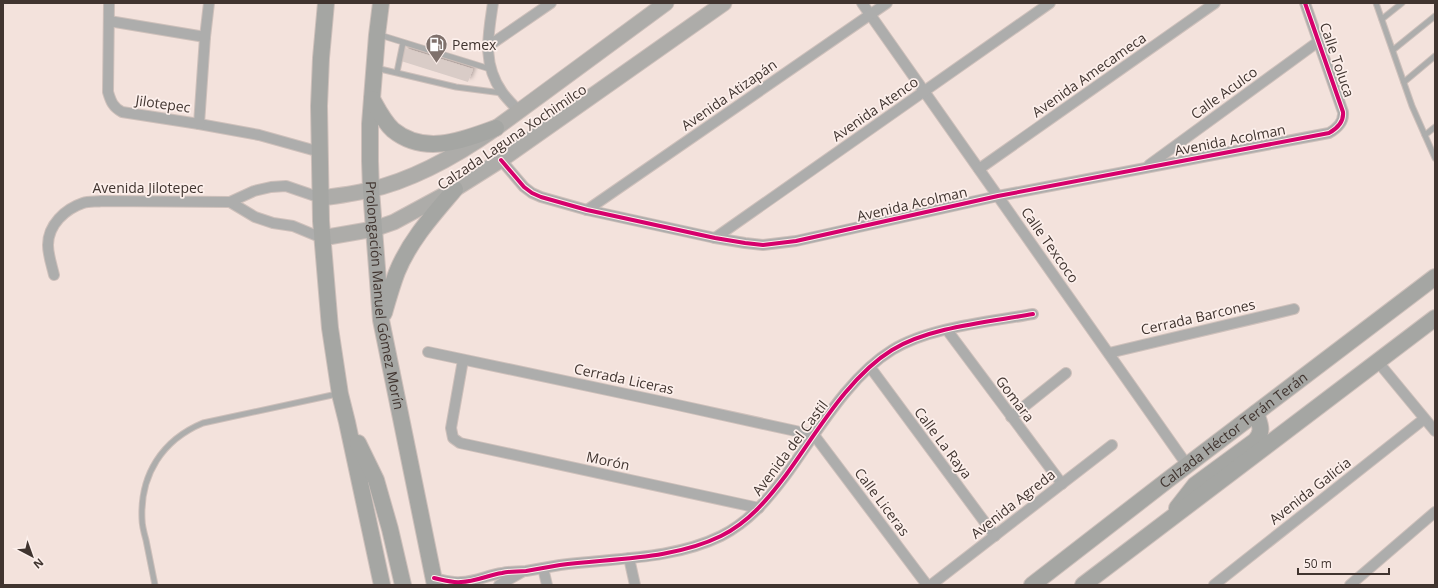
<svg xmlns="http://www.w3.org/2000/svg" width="1438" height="588" font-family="'Open Sans',sans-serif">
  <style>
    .building { fill: #d9ccc7; filter: url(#shadow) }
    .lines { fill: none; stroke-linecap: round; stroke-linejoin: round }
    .service-casing { stroke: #cec0bb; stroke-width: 7 }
    .minor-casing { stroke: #cec0bb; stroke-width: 12 }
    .secondary-casing { stroke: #cec0bb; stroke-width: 17 }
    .primary-casing { stroke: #cec0bb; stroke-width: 18 }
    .service { stroke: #adadac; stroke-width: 5 }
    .minor { stroke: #adadac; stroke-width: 10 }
    .secondary { stroke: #adaca9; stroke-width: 15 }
    .primary { stroke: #a5a6a3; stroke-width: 16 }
    .cycleway-casing { stroke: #fcefeb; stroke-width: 6 }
    .cycleway { stroke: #d6006c; stroke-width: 4 }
    .labels { text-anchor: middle; stroke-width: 3.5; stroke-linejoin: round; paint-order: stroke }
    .poi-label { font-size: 14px; fill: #40342f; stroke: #fcefeb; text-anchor: start }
    .street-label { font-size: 14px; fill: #40342f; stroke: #fcefeb }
  </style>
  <defs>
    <filter id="shadow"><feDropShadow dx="3.5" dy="-3.5" stdDeviation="2" flood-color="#0004"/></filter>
  </defs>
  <rect width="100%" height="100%" fill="#f3e2dc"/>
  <polygon class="building" points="405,48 473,69 468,82 401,61"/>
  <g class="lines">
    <defs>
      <g id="service">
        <polyline points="1376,3 1412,106 1435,158"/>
        <polyline points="1382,19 1402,3"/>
        <polyline points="380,35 490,69"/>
        <polyline points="1393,50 1435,16"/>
        <polyline points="376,68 456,87 502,93"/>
        <polyline points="397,72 403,43"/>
        <polyline points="1404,82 1435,56"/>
        <polyline points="1425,135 1435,127"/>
        <path d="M155,585C152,570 149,555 146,540C144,533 142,526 142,519C140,475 162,440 203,423L337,394"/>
      </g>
      <g id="minor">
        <path d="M109,3L108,92C111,102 113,107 122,112L199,124L259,135L320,152"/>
        <path d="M493,3C488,36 482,63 502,92C507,99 513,105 519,111"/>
        <polyline points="862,3 1187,465"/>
        <polyline points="109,21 205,37"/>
        <polyline points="487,47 551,3"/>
        <polyline points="199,124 205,37 209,3"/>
        <path d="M501,160L524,187L532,193L541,197L587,210L715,238L745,243L763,245L796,241L998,196L1329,133C1338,128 1344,122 1343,112L1305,3"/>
        <polyline points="1149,165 1319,41"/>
        <polyline points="979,169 1215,3"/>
        <polyline points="230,202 255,217 273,223 293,226 322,238"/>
        <polyline points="587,210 887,3"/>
        <polyline points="715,238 1050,3"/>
        <path d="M54,275C52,266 48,255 48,245C48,225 65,209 83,203C89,201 96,202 102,201L230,202L254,191L271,187L286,186L321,198"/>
        <polyline points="947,330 1062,484"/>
        <polyline points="428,352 673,404 814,435 927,585"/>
        <polyline points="1109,353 1294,309"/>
        <polyline points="463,360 451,428 453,438 460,443 759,508"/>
        <polyline points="1378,362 1435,431"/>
        <polyline points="870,367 995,536"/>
        <polyline points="1011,417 1066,373"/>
        <polyline points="629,558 635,585"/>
        <polyline points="543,568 547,585"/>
        <path d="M434,578C443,580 452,583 461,582C475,582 488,575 502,573C510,571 518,572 526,571C537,569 549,567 560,565C613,558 672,560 721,536C749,522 768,499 786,475C816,434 848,377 892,350C929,327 989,322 1033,314"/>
        <polyline points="499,585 522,572"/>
        <polyline points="931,585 1112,445"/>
        <polyline points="1214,585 1424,419"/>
        <polyline points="1350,585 1435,512"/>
      </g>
      <g id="secondary">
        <path d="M321,198C337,196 353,194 369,190C414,180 459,154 496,128L666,3"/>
        <polyline points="322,238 374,229 394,222 455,189 501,160 724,3"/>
      </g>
      <g id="primary">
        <polyline points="326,3 321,58 319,106 321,221 330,328 340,394 347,422 382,585"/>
        <path id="s1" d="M381,3L377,35L370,124V161L371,190L381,320L435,585"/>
        <path d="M372,99C378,110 384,122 393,130C425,156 463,140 496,128"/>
        <path d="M384,313C388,299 392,285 397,272C410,240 433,215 455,189"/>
        <polyline points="358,443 376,480 390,529 403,585"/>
        <path d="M1177,508L1195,485L1255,441C1264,431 1260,425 1256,413"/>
        <path id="s2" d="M1032,585L1169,479L1435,277"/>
        <polyline points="1083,585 1435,318"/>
      </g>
    </defs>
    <use href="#service" class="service-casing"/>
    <use href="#minor" class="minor-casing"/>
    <use href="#secondary" class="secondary-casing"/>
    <use href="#primary" class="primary-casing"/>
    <use href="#service" class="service"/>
    <use href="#minor" class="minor"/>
    <use href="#secondary" class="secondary"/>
    <use href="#primary" class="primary"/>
    <defs>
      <g id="cycleway">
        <path d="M501,160L524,187L532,193L541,197L587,210L715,238L745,243L763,245L796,241L998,196L1329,133C1338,128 1344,122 1343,112L1305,3"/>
        <path d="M434,578C443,580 452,583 461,582C475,582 488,575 502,573C510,571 518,572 526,571C537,569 549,567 560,565C613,558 672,560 721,536C749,522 768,499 786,475C816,434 848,377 892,350C929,327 989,322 1033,314"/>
      </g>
    </defs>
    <use href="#cycleway" class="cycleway-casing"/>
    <use href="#cycleway" class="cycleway"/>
  </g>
  <defs>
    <symbol id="fuel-pin" viewBox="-11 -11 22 30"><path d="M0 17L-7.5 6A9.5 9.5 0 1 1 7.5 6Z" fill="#7f716c" stroke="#fcefeb"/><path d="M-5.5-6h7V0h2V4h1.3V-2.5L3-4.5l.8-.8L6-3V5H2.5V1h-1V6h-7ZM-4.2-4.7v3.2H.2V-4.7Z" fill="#fff"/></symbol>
  </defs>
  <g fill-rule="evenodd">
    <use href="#fuel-pin" x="424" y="32" width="25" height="34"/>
  </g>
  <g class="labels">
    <g class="poi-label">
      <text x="452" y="50">Pemex</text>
    </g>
    <g class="street-label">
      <text transform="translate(1337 60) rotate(71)" y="5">Calle Toluca</text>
      <text transform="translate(1089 75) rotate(-35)" y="5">Avenida Amecameca</text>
      <text transform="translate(1224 93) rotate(-36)" y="5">Calle Aculco</text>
      <text transform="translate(729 95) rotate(-35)" y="5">Avenida Atizapán</text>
      <text transform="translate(163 104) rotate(8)" y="5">Jilotepec</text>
      <text transform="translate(875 109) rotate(-35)" y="5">Avenida Atenco</text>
      <text transform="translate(512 137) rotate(-34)" y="5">Calzada Laguna Xochimilco</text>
      <text transform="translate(1230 140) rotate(-11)" y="5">Avenida Acolman</text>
      <text x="148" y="193">Avenida Jilotepec</text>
      <text transform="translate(912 204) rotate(-13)" y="5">Avenida Acolman</text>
      <text transform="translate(1050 245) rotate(55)" y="5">Calle Texcoco</text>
      <text dy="5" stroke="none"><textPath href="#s1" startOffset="294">Prolongación Manuel Gómez Morín</textPath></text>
      <text transform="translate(1198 317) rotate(-13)" y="5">Cerrada Barcones</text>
      <text transform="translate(624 379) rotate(12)" y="5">Cerrada Liceras</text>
      <text transform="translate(1015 399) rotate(53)" y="5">Gomara</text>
      <text dy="5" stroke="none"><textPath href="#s2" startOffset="254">Calzada Héctor Terán Terán</textPath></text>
      <text transform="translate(943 443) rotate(53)" y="5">Calle La Raya</text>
      <text transform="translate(790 448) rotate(-53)" y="5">Avenida del Castil</text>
      <text transform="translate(608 461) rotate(12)" y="5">Morón</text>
      <text transform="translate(1310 491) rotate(-38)" y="5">Avenida Galicia</text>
      <text transform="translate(882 502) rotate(53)" y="5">Calle Liceras</text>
      <text transform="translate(1013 504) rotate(-38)" y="5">Avenida Agreda</text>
    </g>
  </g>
  <rect width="1438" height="588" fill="none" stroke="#40342f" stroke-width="8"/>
  <g transform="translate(32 556) rotate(139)" stroke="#fcefeb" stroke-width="3" paint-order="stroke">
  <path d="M0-3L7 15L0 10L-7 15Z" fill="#40342f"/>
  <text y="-6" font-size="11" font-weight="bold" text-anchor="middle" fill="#40342f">N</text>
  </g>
  <path d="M1298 568v6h91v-6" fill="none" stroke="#40342f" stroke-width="2"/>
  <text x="1304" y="568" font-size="12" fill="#40342f" stroke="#fcefeb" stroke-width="3" paint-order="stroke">50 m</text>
</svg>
